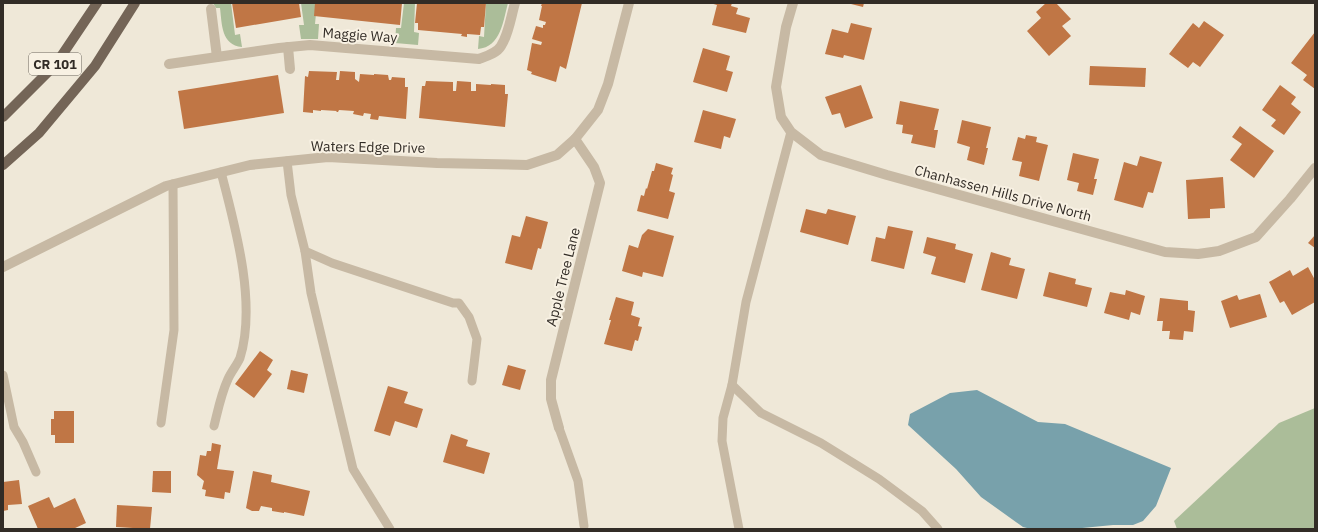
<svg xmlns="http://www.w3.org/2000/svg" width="1318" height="532" font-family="'IBM Plex Sans',sans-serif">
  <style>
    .green { fill: #abbd99 }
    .water { fill: #78a1ab }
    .building { fill: #c07645 }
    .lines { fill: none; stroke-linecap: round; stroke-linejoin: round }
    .service { stroke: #c7b9a4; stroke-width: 9 }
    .minor { stroke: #c7b9a4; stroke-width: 10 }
    .primary { stroke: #746557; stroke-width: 10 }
    .labels { text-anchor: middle; stroke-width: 4; stroke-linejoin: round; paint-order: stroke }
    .shield { fill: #f8f1e3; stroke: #6d675f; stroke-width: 1 }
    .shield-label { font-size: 13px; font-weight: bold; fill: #322c26 }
    .street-label { font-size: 14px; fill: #322c26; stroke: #f8f1e3 }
  </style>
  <rect width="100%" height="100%" fill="#efe8d8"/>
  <g class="green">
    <path d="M213,3H231L235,35L240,34L242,47C221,45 222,24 220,8H216Z"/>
    <polygon points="301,3 317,3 315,24 319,24 318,39 301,39 299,25 304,25"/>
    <polygon points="404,3 415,3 414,32 419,33 418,45 395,43 396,28 401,28"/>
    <path d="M486,3H508C503,21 501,47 478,49L479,36L484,37Z"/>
    <polygon points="1315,408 1315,529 1177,529 1174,521 1279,423"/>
  </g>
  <polygon class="water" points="977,390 1038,422 1065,424 1171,468 1156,506 1143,521 1133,525 1113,525 1072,529 1031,529 1023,527 981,497 956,469 908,425 910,414 950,393"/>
  <g class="building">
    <polygon points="232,3 299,3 301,17 236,28"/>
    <polygon points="315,3 402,3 400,25 314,16"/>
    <polygon points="417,3 486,3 484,27 481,27 480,35 467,34 467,37 461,36 462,34 418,30 418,23 415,23"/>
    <polygon points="542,3 582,3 566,69 560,66 556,82 531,74 532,72 527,70 532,43 541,45 542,42 532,39 536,26 543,28 543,25 545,25 546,22 539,20 542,6 541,6"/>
    <polygon points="710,3 732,3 731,6 738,8 736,14 750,18 746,33 712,25 717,5"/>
    <polygon points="847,3 864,3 863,7"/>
    <polygon points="1046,3 1056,3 1071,19 1062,26 1071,36 1049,56 1027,31 1041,18 1036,12"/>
    <polygon points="1204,21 1224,35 1200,67 1193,62 1188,68 1169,54 1193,23 1199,28"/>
    <polygon points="851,23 872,28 864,60 844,55 843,58 825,54 832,29 848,33"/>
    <polygon points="1315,32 1315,89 1303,80 1307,75 1291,63"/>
    <polygon points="703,48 730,56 726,70 733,72 727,92 693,82"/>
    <polygon points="1090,66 1146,68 1145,87 1089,85"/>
    <polygon points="309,71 337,72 336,80 339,80 340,71 355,72 355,79 359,82 360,74 374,75 374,74 388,75 389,80 391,80 392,77 405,78 405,87 408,87 406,119 379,116 378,120 370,119 371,114 364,113 363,116 353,114 354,111 339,110 338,112 336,112 337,111 321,110 321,111 313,110 313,113 303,112 305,76 308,77"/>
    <polygon points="278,75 284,113 184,129 178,91"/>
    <polygon points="426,81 453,82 453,91 456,91 457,81 471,82 471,91 476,91 476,84 491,85 491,84 505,85 505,94 508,94 505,127 419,118 422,86 425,86"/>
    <polygon points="861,85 873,118 845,128 840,113 832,115 825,97"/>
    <polygon points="1280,85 1296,97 1291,104 1301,112 1284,135 1271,126 1276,120 1262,110"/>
    <polygon points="900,101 939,109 934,130 938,130 935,148 911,143 913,135 902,133 903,125 896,124"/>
    <polygon points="703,110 736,119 730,138 724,136 721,149 694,142"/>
    <polygon points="962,120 991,127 986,148 988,148 984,165 967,160 970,147 957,143"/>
    <polygon points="1240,126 1274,151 1254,178 1230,160 1242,144 1232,137"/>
    <polygon points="1026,135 1037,137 1036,142 1048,145 1039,181 1019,176 1022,162 1012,160 1018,137 1025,139"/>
    <polygon points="1073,153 1099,159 1094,179 1097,179 1093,195 1077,191 1079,183 1067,180"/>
    <polygon points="1140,156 1162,162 1153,193 1148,192 1143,208 1114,200 1124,162 1137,166"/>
    <polygon points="656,163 673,168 671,174 673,175 669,191 675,193 668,219 637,211 641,195 644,196 646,188 647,189 652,171 654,171"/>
    <polygon points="1223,177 1225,208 1210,209 1210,218 1188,219 1186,180"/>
    <polygon points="806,209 826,214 828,209 856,216 848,245 800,232"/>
    <polygon points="526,216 548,222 541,249 538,248 532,270 505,263 512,235 520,237"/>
    <polygon points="888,226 913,231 904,269 871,261 876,237 885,239"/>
    <polygon points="648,229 674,236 663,277 643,272 642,277 622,271 629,245 638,248 642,235"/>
    <polygon points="1315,235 1315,248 1308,243"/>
    <polygon points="927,237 956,244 955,249 973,254 965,283 931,274 936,257 923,253"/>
    <polygon points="991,252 1011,258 1009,265 1025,269 1017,299 981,290"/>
    <polygon points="1308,267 1315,280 1315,302 1292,315 1284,301 1280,303 1269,282 1290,270 1293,276"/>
    <polygon points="1049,272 1076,279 1075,284 1092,288 1087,307 1043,296"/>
    <polygon points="1126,290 1145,296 1140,315 1131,312 1129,320 1104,313 1110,292 1125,295"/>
    <polygon points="1260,294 1267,317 1230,328 1221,301 1237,295 1239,300"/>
    <polygon points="616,297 634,302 631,315 640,318 638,326 642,327 638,341 635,340 632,351 604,344 611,320 609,320"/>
    <polygon points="1160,298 1188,301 1188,310 1195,311 1193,332 1184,331 1183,340 1169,339 1170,331 1162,331 1163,321 1157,321"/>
    <polygon points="260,351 273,360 267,370 272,374 254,398 235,384"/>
    <polygon points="508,365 526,370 520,390 502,385"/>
    <polygon points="291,370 308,374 304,393 287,389"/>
    <polygon points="388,386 408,392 404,403 423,409 417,428 395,421 390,436 374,431"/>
    <polygon points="54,411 74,411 74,443 55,443 55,435 51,435 51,419 54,419"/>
    <polygon points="451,434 468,440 466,446 490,453 484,474 443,462"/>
    <polygon points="212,443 221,445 217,469 234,471 230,493 225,492 224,499 205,496 206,490 202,489 204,481 197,475 200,455 206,456 207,451 211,451"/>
    <polygon points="153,471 171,471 171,493 152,492"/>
    <polygon points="253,471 272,475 271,482 310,491 304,516 284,512 284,513 272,511 272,508 261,506 259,511 252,511 246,508"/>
    <polygon points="19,480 22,504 8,505 8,510 3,511 3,482"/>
    <polygon points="49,497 54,508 75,498 86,523 73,529 38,529 28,506"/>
    <polygon points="117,505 152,507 150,529 116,527"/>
  </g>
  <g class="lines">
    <g class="service">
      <polyline points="287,161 291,195 305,251 332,263 453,303 459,303 469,317 477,339 472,381"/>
      <polyline points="305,251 311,293 353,469 390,529"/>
      <polyline points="3,375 14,427 23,442 36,472"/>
      <polyline points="732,385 761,413 821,443 879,479 922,511 938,529"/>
      <polyline points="161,423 174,330 173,184"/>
      <path d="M214,426C218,410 221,394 228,379C231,372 237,365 240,358C257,303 235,226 221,172"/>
      <polyline points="559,428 578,481 584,526"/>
      <polyline points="739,529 722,441 723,418 732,385 746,302 791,132"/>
    </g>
    <g class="minor">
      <polyline points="793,3 786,27 776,87 781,117 791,132 821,155 887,175 1165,252 1198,254 1219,251 1256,237 1290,199 1315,168"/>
      <polyline points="211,9 217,57"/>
      <polyline points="288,47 290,69"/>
      <path d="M169,64L279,48L310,45L479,59C487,56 497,53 501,46C509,34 511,16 515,3"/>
      <polyline points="3,267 166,186 250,165 328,157 437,163 527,165 557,155 575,139 598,110 608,84 629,3"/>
      <polyline points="559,428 551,399 551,380 600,183 594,167 575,139"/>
    </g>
    <g class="primary">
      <polyline points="3,117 56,64 97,3"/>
      <polyline points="3,165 39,133 95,66 135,3"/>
    </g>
  </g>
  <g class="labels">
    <rect class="shield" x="29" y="53" width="52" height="22" rx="3"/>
    <g class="shield-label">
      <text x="55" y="69">CR 101</text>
    </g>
    <g class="street-label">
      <text transform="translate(360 35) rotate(4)" y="5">Maggie Way</text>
      <text transform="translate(368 147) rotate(1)" y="5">Waters Edge Drive</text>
      <text transform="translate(1003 193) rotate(15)" y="5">Chanhassen Hills Drive North</text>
      <text transform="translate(563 277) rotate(-76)" y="5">Apple Tree Lane</text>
    </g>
  </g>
  <rect width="1318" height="532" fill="none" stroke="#322c26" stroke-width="8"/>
</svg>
